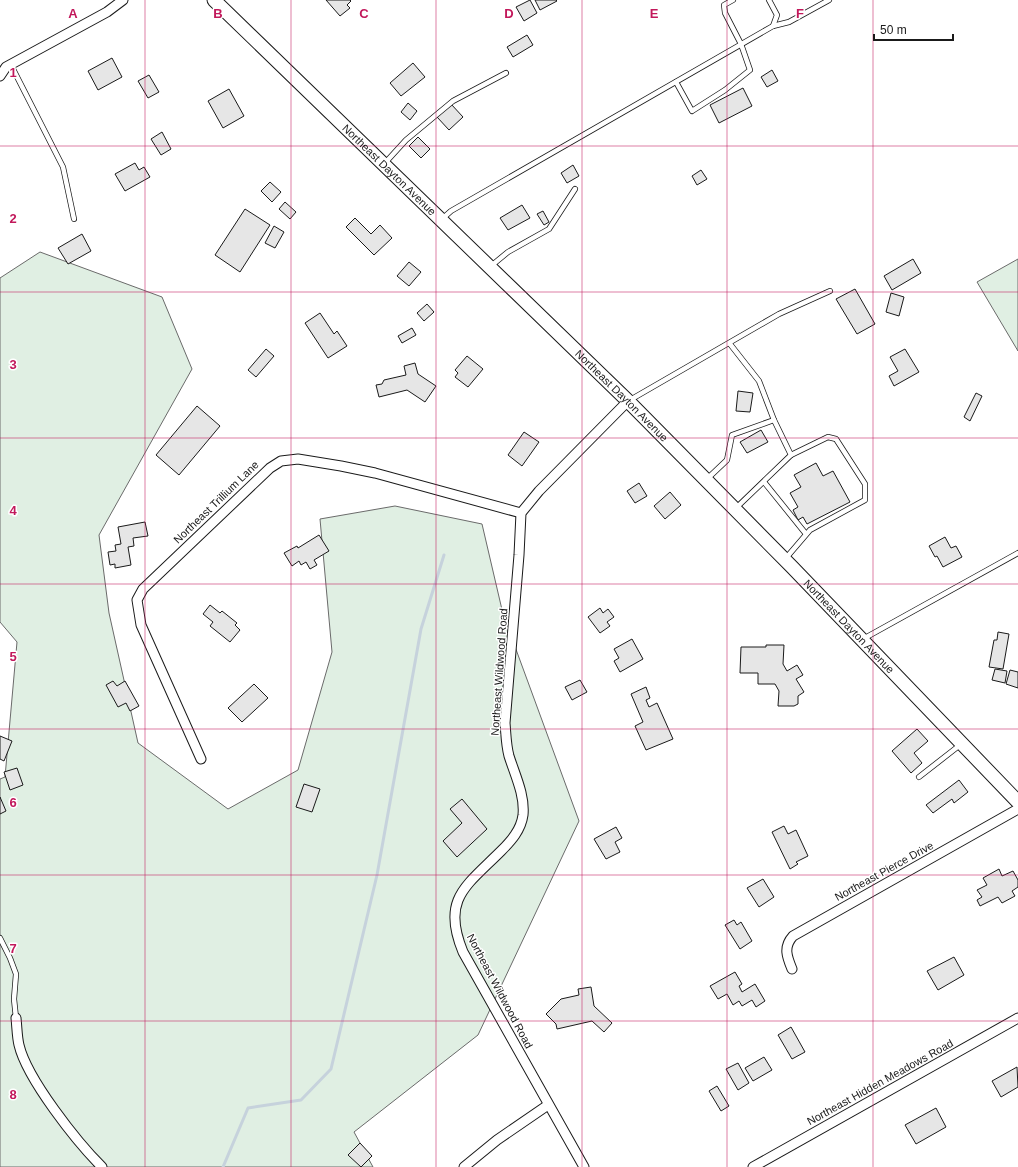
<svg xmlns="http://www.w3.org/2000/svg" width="1018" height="1167" font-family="Helvetica,sans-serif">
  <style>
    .green { fill: #e0efe3; stroke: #6a6a6a }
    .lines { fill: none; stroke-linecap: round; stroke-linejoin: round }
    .stream { stroke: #c6d2dc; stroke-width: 3 }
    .building { fill: #e6e6e6; stroke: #1a1a1a }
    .lane-casing { stroke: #1a1a1a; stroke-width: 6 }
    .street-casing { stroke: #1a1a1a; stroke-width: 11 }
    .secondary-casing { stroke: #1a1a1a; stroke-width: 15 }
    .lane { stroke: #fff; stroke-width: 4.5 }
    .street { stroke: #fff; stroke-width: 9 }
    .secondary { stroke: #fff; stroke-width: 13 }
    .grid { fill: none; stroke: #c2185b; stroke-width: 1; stroke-opacity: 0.55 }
    .labels { text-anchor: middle; stroke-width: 3; stroke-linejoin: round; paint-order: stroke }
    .street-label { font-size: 11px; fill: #1a1a1a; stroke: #fff }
    .grid-label { font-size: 13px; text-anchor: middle; font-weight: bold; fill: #c2185b; stroke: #fff; stroke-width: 3; stroke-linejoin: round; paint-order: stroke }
  </style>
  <rect width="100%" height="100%" fill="#fff"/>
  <g class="green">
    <polygon points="40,252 162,297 192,369 99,535 109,613 138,743 228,809 298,770 332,652 320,519 395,506 482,524 503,614 579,821 478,1035 354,1132 373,1167 0,1167 0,779 5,777 17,642 0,622 0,278"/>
    <polygon points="1018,259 1018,351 977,282"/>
  </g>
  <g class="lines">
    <polyline class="stream" points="223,1167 248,1108 301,1100 331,1069 377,875 421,629 444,555"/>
  </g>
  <g class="building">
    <polygon points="326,0 350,0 351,1 347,5 350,8 340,16"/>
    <polygon points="530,0 537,13 524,21 516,7"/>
    <polygon points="535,0 556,0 557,1 540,10"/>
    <polygon points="527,35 533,45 513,57 507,47"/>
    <polygon points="112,58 122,77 98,90 88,71"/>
    <polygon points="413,63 425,77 401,96 390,83"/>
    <polygon points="772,70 778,81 767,87 761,77"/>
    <polygon points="149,75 159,92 148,98 138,81"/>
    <polygon points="743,88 752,106 719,123 710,105"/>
    <polygon points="229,89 244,116 223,128 208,101"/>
    <polygon points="408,103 417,111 410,120 401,112"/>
    <polygon points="451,104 463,117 449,130 437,117"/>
    <polygon points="162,132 171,149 161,155 151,139"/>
    <polygon points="418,137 430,149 421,158 409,146"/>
    <polygon points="135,163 139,170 144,167 150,177 125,191 115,174"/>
    <polygon points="573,165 579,176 567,183 561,173"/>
    <polygon points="701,170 707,179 697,185 692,176"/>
    <polygon points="270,182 281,192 272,202 261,191"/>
    <polygon points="285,202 296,212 290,219 279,209"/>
    <polygon points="522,205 530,218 508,230 500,218"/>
    <polygon points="245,209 270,225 240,272 215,255"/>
    <polygon points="543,211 549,222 544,225 537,214"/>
    <polygon points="355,218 371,234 380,225 392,238 374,255 346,227"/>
    <polygon points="274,226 284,232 275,248 265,243"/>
    <polygon points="82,234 91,251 68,264 58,248"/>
    <polygon points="913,259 921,273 892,290 884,276"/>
    <polygon points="409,262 421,272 409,286 397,276"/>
    <polygon points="855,289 875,324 857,334 836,299"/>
    <polygon points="891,293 904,297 899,316 886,312"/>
    <polygon points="427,304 434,312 424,321 417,313"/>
    <polygon points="320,313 334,334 337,331 347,346 328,358 305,323"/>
    <polygon points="412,328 416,335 402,343 398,336"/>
    <polygon points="266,349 274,356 256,377 248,370"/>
    <polygon points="905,349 919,372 894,386 889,376 898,371 890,357"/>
    <polygon points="467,356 483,369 468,387 455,377 458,373 455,370"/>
    <polygon points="415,363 418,374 436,386 425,402 407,390 379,397 376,385 382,384 384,380 406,375 404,366"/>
    <polygon points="738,391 753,393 750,412 736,411"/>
    <polygon points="976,393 982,396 970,421 964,417"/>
    <polygon points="197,406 220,426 179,475 156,455"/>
    <polygon points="761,430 768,442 747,453 740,442"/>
    <polygon points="524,432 539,442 522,466 508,455"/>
    <polygon points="816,463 823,476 833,471 850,502 807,524 803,517 798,520 793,510 798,507 790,493 801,487 794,475"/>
    <polygon points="639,483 647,496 635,503 627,491"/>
    <polygon points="670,492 681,505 665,519 654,506"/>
    <polygon points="145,522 148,536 133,538 134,546 128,547 131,565 115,568 115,564 110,565 108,552 116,551 115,545 121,544 118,527"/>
    <polygon points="319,535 329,551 314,560 317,565 310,569 306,562 301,565 299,561 292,566 284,553 297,546 298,548"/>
    <polygon points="945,537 951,548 956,546 962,557 943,567 937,556 935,557 929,546"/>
    <polygon points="210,605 220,613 222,611 237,623 235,625 240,630 230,642 210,626 213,622 203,614"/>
    <polygon points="600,608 603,613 608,609 614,617 607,622 610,626 600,633 588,617"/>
    <polygon points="998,632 1009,634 1003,669 989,667 994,640 997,640"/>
    <polygon points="632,639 643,659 620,672 614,661 619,658 614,649"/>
    <polygon points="766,645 784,645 783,664 787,671 797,665 803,675 796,679 804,692 798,696 798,704 794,706 778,706 779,691 775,684 758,684 758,673 740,673 741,647 766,647"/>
    <polygon points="995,669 1007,671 1005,683 992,680"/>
    <polygon points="1010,670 1018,672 1018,688 1006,684"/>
    <polygon points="580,680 587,692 572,700 565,687"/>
    <polygon points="113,681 117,686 125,681 139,706 130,711 126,703 118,707 106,685"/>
    <polygon points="254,684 268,698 242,722 228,708"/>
    <polygon points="646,687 650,698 646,700 649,707 657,703 673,739 646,750 635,726 643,722 631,694"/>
    <polygon points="917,729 928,741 914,753 922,763 911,773 892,751"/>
    <polygon points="0,736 12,741 4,761 0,759"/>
    <polygon points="17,768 23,785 10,790 4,772"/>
    <polygon points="959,780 968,792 954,803 952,799 933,813 926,805"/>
    <polygon points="304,784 320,789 312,812 296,807"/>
    <polygon points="0,797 6,811 0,814"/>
    <polygon points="462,799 487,829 457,857 443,841 462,823 450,809"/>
    <polygon points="784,826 788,834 796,830 808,856 796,862 798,864 790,869 772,832"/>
    <polygon points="616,827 622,838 615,842 620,852 606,859 594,839"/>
    <polygon points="999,869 1002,876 1013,871 1018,880 1018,887 1012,891 1015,896 1002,903 998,897 980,906 977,900 982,897 977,890 987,885 983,878"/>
    <polygon points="763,879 774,897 759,907 747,888"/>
    <polygon points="734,920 737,925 741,922 752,941 740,949 725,925"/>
    <polygon points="954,957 964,975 938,990 927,971"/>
    <polygon points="735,972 742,984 739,986 742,992 755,984 765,1001 756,1007 752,1000 742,1006 739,1001 733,1005 727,994 718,999 710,986"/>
    <polygon points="591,987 594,1006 612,1023 604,1032 592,1021 557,1029 556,1024 546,1014 561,999 579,995 578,989"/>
    <polygon points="791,1027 805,1052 792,1059 778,1035"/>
    <polygon points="764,1057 772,1070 753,1081 745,1068"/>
    <polygon points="738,1063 749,1083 738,1090 726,1069"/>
    <polygon points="1017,1067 1018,1087 1001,1097 992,1081"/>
    <polygon points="717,1086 729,1106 721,1111 709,1091"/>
    <polygon points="936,1108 946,1127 916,1144 905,1125"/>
    <polygon points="360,1143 372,1156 361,1167 348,1155"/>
  </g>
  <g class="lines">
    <defs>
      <g id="lane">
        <polyline points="773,26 789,22 829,0"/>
        <polyline points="11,65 63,167 74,219"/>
        <polyline points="676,82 692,111 725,90 750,70 741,44 725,13 724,5 733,0"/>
        <polyline points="385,163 406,140 453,101 506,73"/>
        <polyline points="442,219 451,211 773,26 777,15 769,0"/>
        <polyline points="491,266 508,252 549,229 575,189"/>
        <polyline points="730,344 759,381 774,420"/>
        <polyline points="630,400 779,314 830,291"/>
        <polyline points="707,479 727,460 732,435 774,420 791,455 736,508"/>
        <polyline points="764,482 806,534"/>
        <polyline points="786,558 810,530 865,500 865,484 836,439 828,437 791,455"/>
        <polyline points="863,639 1018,553"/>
        <polyline points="919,777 960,745"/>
        <polyline points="0,938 10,958 16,974 14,999 16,1018"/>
      </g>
      <g id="street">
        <polyline points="0,76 6,67 107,12 123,0"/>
        <polyline points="201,759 141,625 137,600 143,589 270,468 281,461 298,459 341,466 375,473 521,513"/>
        <path d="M792,969C787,957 783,947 793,936L1018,809"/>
        <path d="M16,1018C17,1027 17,1037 19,1045C27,1079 77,1142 102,1167"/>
        <polyline points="464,1167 497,1140 548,1105"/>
        <path d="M584,1167L463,952C441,899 466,886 501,851C511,841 521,830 523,815C525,795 515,775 509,756C506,745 506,734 505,723L519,555L521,513L539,491L628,401"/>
        <polyline points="753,1167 1018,1018"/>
      </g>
      <g id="secondary">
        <path id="s1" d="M214,0L628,401L792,567L1018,802"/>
      </g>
    </defs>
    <use href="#lane" class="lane-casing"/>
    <use href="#street" class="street-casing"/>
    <use href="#secondary" class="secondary-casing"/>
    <use href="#lane" class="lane"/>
    <use href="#street" class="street"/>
    <use href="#secondary" class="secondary"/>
  </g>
  <path class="grid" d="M145,0V1167M291,0V1167M436,0V1167M582,0V1167M727,0V1167M873,0V1167M0,146H1018M0,292H1018M0,438H1018M0,584H1018M0,729H1018M0,875H1018M0,1021H1018"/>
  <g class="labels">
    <g class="street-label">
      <text dy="4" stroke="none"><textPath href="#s1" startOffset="244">Northeast Dayton Avenue</textPath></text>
      <text dy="4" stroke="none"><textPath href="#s1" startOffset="568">Northeast Dayton Avenue</textPath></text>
      <text transform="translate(216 502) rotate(-44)" y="4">Northeast Trillium Lane</text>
      <text dy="4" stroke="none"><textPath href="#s1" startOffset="892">Northeast Dayton Avenue</textPath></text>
      <text transform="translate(499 672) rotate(-86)" y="4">Northeast Wildwood Road</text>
      <text transform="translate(884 871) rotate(-29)" y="4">Northeast Pierce Drive</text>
      <text transform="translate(500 991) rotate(62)" y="4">Northeast Wildwood Road</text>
      <text transform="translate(880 1082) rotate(-29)" y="4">Northeast Hidden Meadows Road</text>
    </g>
  </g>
  <g class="grid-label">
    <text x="73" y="18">A</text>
    <text x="218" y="18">B</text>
    <text x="364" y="18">C</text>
    <text x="509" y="18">D</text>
    <text x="654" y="18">E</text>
    <text x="800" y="18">F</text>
    <text x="13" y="77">1</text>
    <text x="13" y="223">2</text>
    <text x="13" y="369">3</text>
    <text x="13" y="515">4</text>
    <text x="13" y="661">5</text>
    <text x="13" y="807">6</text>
    <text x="13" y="953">7</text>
    <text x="13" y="1099">8</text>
  </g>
  <path d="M874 34v6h79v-6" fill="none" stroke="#1a1a1a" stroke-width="2"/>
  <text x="880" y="34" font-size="12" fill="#1a1a1a" stroke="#ffffff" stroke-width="3" paint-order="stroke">50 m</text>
</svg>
